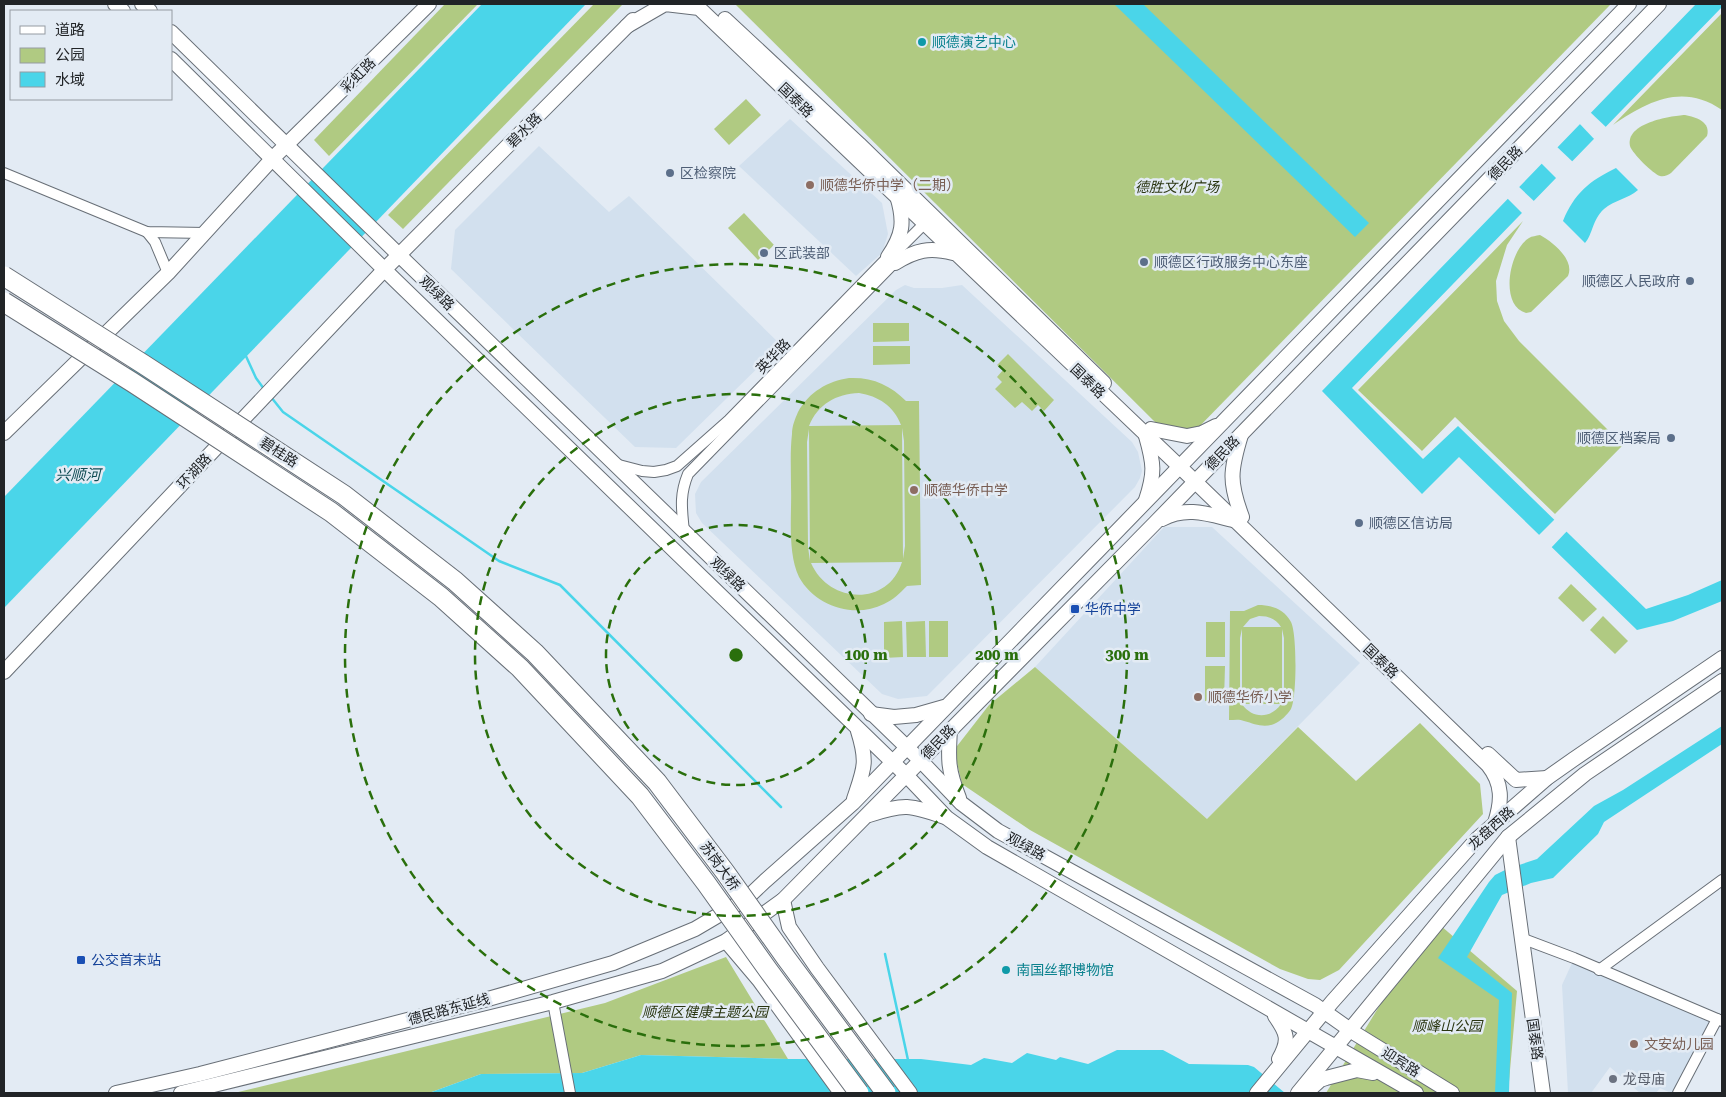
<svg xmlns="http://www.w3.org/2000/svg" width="1726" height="1097" font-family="'Roboto Serif','Noto Sans SC',serif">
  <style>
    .built { fill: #d2e0ee }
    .green { fill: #b0ca82; fill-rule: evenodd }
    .water { fill: #4ad5e9 }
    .pier { fill: #e3ebf4 }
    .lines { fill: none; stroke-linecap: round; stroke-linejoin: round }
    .stream { stroke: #4ad5e9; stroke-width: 2.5 }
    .street-casing { stroke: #686f77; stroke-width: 12 }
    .secondary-casing { stroke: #686f77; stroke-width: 16 }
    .street { stroke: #fff; stroke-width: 10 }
    .secondary { stroke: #fff; stroke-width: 14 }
    .highway-bridge-casing { stroke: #686f77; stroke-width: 21; stroke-linecap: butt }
    .highway-bridge { stroke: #fff; stroke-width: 19 }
    .ring { fill: none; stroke: #2a6f0c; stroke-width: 2.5; stroke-dasharray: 9 6 }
    .culture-dot { fill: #0f9aa8; stroke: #e3ebf4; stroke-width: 2 }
    .service-dot { fill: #5c6f8a; stroke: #e3ebf4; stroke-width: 2 }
    .education-dot { fill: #8d6e63; stroke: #e3ebf4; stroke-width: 2 }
    .transit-dot { fill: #1a4fb4; stroke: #e3ebf4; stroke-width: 2 }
    .worship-dot { fill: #6b7280; stroke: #e3ebf4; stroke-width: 2 }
    .labels { text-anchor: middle; stroke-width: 5; stroke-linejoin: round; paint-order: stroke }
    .culture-label { font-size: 14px; fill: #0d838f; stroke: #e3ebf4; text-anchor: start }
    .street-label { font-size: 14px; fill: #212427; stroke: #e3ebf4 }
    .service-label { font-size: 14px; fill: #4e5e75; stroke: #e3ebf4; text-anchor: start }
    .education-label { font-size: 14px; fill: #785e54; stroke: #e3ebf4; text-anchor: start }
    .park-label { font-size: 14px; font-style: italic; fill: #2a3611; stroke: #e3ebf4 }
    .transit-label { font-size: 14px; fill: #164399; stroke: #e3ebf4; text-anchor: start }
    .worship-label { font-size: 14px; fill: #5b616d; stroke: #e3ebf4; text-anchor: start }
    .water-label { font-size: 15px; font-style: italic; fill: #104c54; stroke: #e3ebf4 }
    .centre { fill: #2a6f0c; stroke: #e3ebf4; stroke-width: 2.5 }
    .ring-label { font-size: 15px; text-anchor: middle; font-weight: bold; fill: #2a6f0c; stroke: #e3ebf4; stroke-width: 5; stroke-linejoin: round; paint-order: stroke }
  </style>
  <rect width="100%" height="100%" fill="#e3ebf4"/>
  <g class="built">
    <polygon points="790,119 882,203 888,234 882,253 856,276 739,166"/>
    <polygon points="539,146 609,212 629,196 781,345 676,448 635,447 451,269 455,230"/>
    <polygon points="905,285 914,288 942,288 962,285 1132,442 1138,452 1142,471 1140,478 1135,487 927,696 898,699 882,694 702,523 696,513 695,494 701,482 896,290"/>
    <polygon points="1164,527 1212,527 1360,663 1207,819 1035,667"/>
    <polygon points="1572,963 1715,1021 1675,1093 1671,1093 1660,1088 1656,1093 1640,1093 1610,1067 1591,1093 1568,1093 1562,985"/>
  </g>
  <g class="green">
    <polygon points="445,4 478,4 329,156 314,140"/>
    <polygon points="594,4 623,4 403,229 388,215"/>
    <polygon points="735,4 1611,4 1193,433 1159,426"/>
    <path d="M1722,13V110C1683,83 1648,101 1613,125Z"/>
    <polygon points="746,99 761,115 729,145 714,129"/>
    <path d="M1685,115C1696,117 1711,122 1707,136L1671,173C1668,175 1664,177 1660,176C1653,174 1632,153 1630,146C1625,123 1670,116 1685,115Z"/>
    <polygon points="744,213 774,245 758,260 728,228"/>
    <polygon points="1523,221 1507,245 1496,281 1497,301 1504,321 1519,341 1623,445 1555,514 1455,417 1422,451 1358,390"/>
    <path d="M1540,235C1553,242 1575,260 1568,276L1531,312L1526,313C1499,306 1509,250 1529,238C1532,236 1536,236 1540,235Z"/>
    <polygon points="873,323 909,323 909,341 873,342"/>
    <polygon points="873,346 910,346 910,364 873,365"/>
    <polygon points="1008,354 1054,400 1044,411 1038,405 1032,411 1022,402 1015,408 995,389 1002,382 997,377 1003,370 997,365"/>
    <path d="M849,378C873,377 890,385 906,401H919L921,585L907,586C900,593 893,600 884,604C854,619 815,606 799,577C787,552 792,514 791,487C791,469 790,451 792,434C792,426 795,419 798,412C809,392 828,381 849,378ZM859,393C878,396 894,406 901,425L809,426C818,404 836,394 859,393ZM902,428L904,441L905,546L903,559ZM809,429L810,560V561L808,547L807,442ZM902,562C888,607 829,604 811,563Z"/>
    <polygon points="1571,584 1597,609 1583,622 1558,598"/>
    <path d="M1258,605C1272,605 1284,609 1291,622C1297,633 1297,697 1291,709C1287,715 1281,721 1274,724C1263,728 1255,724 1244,721C1240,719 1234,720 1229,720L1230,611H1244ZM1259,616C1269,616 1276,619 1281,627H1243L1250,619ZM1242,629V702L1240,693V638ZM1282,629L1284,638V693L1282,702ZM1242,704H1281C1271,719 1252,719 1242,704Z"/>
    <polygon points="1603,616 1628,641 1615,654 1590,630"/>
    <polygon points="902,621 903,657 884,658 884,622"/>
    <polygon points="925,621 926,657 907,657 906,622"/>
    <rect x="929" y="621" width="19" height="36"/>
    <rect x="1206" y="622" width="19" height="35"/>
    <polygon points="1205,666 1225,666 1224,701 1205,701"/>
    <polygon points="1035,667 1207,819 1298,727 1356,781 1420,723 1480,784 1483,814 1339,970 1320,980 1308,979 1280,969 1030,830 962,784 954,750 989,705"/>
    <polygon points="1441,926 1517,991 1508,1093 1326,1093 1383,1000"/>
    <polygon points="726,957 788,1059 641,1055 582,1073 481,1074 429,1093 234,1093 605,1003"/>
  </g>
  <g class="water">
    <polygon points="482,4 586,4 4,608 4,497"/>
    <polygon points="1114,4 1143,4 1369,223 1355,237"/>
    <polygon points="1696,4 1722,4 1722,7 1352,388 1423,459 1458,426 1646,609 1688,595 1722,580 1722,601 1673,621 1637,630 1459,457 1422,494 1322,391"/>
    <path d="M1616,168L1638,190C1628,199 1614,200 1604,209C1592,220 1593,234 1585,243L1563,221C1574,194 1589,181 1616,168Z"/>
    <polygon points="1722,726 1722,744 1604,822 1598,834 1553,878 1531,883 1502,895 1467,957 1512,993 1509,1093 1495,1093 1499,1000 1438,958 1489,882 1495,875 1507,869 1537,859 1594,806 1623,790"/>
    <polygon points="1117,1050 1163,1050 1189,1064 1248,1065 1254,1067 1285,1093 429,1093 481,1074 582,1073 641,1055 788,1059 921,1059 971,1065 984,1058 1012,1063 1027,1053 1056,1060 1060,1057 1088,1064"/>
  </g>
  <g class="pier">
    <polygon points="1589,111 1608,129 1596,141 1578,122"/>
    <polygon points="1555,145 1574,163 1558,180 1540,162"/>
    <polygon points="1517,185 1536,203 1524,215 1506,197"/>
    <polygon points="1556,518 1568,530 1550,549 1537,537"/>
  </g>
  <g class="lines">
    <g class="stream">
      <polyline points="245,354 256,378 264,389"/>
      <polyline points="271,397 283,412 499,561 560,585 781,807"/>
      <polyline points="885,954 908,1060"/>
    </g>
    <defs>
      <g id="street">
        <polyline points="4,173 147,232 205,233"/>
        <polyline points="147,232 155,242 168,273"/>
        <polyline points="615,464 642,471 654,472 666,470 677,466 729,420 888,257 902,246 928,220"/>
        <path d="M684,532C682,510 679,496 688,474L899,258"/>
        <polyline points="1521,938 1574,958 1722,1021"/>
        <polyline points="1599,970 1722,880"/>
        <polyline points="553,1002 570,1093"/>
        <polyline points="1678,1093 1717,1019"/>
      </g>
      <g id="secondary">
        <polyline points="115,4 123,11"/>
        <polyline points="142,4 150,11"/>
        <polyline points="725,19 859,144 1104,383"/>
        <path d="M627,26L665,4L699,8L1180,467L1488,765C1503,784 1502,801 1495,823"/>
        <polyline points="171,32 399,255 920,760 961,803 998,831 1315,1005 1356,1034 1452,1093"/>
        <polyline points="171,59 395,280 906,775 947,818 987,847 1416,1093"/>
        <path d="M888,257C903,235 905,222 897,196"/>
        <path d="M895,263C916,250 929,247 953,253"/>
        <polyline points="1151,429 1187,436 1202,433 1216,426"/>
        <polyline points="4,433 168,273 273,158 429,4"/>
        <path d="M1241,435C1230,471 1229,482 1242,517"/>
        <path d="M1146,500C1155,473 1154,464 1146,436"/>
        <path d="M1162,519C1186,506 1208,514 1233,520"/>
        <polyline points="4,672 384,270 633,20"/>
        <polyline points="871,714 894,717 916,715 944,707"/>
        <path d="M950,730C948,760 948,770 959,798"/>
        <polyline points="1488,754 1516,780 1547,778"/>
        <path d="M854,799C864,769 868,763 858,731"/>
        <path d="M869,815C905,803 910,805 945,817"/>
        <polyline points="1508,837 1543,1093"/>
        <polyline points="783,900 789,927 817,968 910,1093"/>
        <polyline points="726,941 759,980 841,1093"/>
        <path d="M1275,1016C1287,1033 1290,1040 1279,1059"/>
        <polyline points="1308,1091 1320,1080 1326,1078 1357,1070 1373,1073"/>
        <polyline points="116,1093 200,1074 488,999 613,963 695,929 746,899 765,881 853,803 1629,4"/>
        <polyline points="181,1093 553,1002 662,971 726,941 783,900 1155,523 1659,4"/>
        <polyline points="1257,1093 1332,1002 1477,839 1547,778 1574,759 1722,658"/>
        <polyline points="1298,1093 1508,837 1585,774 1722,681"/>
      </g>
    </defs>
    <use href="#street" class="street-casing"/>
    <use href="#secondary" class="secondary-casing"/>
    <use href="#street" class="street"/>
    <use href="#secondary" class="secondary"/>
    <defs>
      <g id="highway-bridge">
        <polyline points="4,276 143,364 344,495 455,581 535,653 657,782 725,872 786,958 886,1093"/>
        <polyline points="4,302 132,382 331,512 441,597 520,668 640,796 706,883 768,970 859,1093"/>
      </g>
    </defs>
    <use href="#highway-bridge" class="highway-bridge-casing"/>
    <use href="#highway-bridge" class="highway-bridge"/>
  </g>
  <g class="ring">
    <circle cx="736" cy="655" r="130"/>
    <circle cx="736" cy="655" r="261"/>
    <circle cx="736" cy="655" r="391"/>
  </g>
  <g class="culture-dot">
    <circle cx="922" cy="42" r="5"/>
    <circle cx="1006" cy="970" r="5"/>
  </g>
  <g class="service-dot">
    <circle cx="670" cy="173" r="5"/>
    <circle cx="764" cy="253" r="5"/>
    <circle cx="1144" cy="262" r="5"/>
    <circle cx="1690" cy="281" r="5"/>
    <circle cx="1671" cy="438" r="5"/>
    <circle cx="1359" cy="523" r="5"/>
  </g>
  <g class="education-dot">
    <circle cx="810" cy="185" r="5"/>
    <circle cx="914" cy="490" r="5"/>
    <circle cx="1198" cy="697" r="5"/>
    <circle cx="1634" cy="1044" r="5"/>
  </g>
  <g class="transit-dot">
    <rect x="1070" y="604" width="10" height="10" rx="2.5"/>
    <rect x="76" y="955" width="10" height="10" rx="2.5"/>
  </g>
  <circle class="worship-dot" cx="1613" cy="1079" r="5"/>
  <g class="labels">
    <g class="culture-label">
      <text x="932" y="47">顺德演艺中心</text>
      <text x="1016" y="975">南国丝都博物馆</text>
    </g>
    <g class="street-label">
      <text transform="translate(358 75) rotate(-45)" y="5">彩虹路</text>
      <text transform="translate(796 100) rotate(44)" y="5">国泰路</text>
      <text transform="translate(524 130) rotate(-45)" y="5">碧水路</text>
      <text transform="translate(1505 163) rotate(-46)" y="5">德民路</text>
      <text transform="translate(437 293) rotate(44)" y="5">观绿路</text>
      <text transform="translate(773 356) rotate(-46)" y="5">英华路</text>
      <text transform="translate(1088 381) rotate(44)" y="5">国泰路</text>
      <text transform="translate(279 452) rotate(33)" y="5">碧桂路</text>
      <text transform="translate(1222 453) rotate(-46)" y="5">德民路</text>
      <text transform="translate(194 471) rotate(-47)" y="5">环湖路</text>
      <text transform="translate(728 574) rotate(44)" y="5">观绿路</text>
      <text transform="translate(1381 661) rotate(44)" y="5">国泰路</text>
      <text transform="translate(938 742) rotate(-46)" y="5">德民路</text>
      <text transform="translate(1491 828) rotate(-42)" y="5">龙盘西路</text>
      <text transform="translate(1026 846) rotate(29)" y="5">观绿路</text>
      <text transform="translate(720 866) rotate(54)" y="5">苏岗大桥</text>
      <text transform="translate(449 1009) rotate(-15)" y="5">德民路东延线</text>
      <text transform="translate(1535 1039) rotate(82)" y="5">国泰路</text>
      <text transform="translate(1401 1062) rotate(32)" y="5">迎宾路</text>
    </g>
    <g class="service-label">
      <text x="680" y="178">区检察院</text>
      <text x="774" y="258">区武装部</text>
      <text x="1154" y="267">顺德区行政服务中心东座</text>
      <text x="1680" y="286" text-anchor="end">顺德区人民政府</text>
      <text x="1661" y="443" text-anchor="end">顺德区档案局</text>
      <text x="1369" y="528">顺德区信访局</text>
    </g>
    <g class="education-label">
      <text x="820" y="190">顺德华侨中学（二期）</text>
      <text x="924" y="495">顺德华侨中学</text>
      <text x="1208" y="702">顺德华侨小学</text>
      <text x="1644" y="1049">文安幼儿园</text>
    </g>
    <g class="park-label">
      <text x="1177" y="192">德胜文化广场</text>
      <text x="705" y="1017">顺德区健康主题公园</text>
      <text x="1447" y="1031">顺峰山公园</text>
    </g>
    <g class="transit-label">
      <text x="1085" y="614">华侨中学</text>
      <text x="91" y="965">公交首末站</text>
    </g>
    <g class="worship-label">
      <text x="1623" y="1084">龙母庙</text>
    </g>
    <g class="water-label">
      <text x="78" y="480">兴顺河</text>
    </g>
  </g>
  <circle cx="736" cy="655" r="8" class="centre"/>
  <g class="ring-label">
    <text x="866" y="660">100 m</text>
    <text x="997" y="660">200 m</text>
    <text x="1127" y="660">300 m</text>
  </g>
  <rect width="1726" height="1097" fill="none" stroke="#212427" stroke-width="10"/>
  <rect x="10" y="10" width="162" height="90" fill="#e3ebf4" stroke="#959ba2"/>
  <rect x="20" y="26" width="25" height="8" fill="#ffffff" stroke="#959ba2"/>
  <text x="55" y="35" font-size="15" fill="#212427">道路</text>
  <rect x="20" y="48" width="25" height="15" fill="#b0ca82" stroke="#959ba2"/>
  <text x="55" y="60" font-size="15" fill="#212427">公园</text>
  <rect x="20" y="72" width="25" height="15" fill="#4ad5e9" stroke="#959ba2"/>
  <text x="55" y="85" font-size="15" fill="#212427">水域</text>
</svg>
